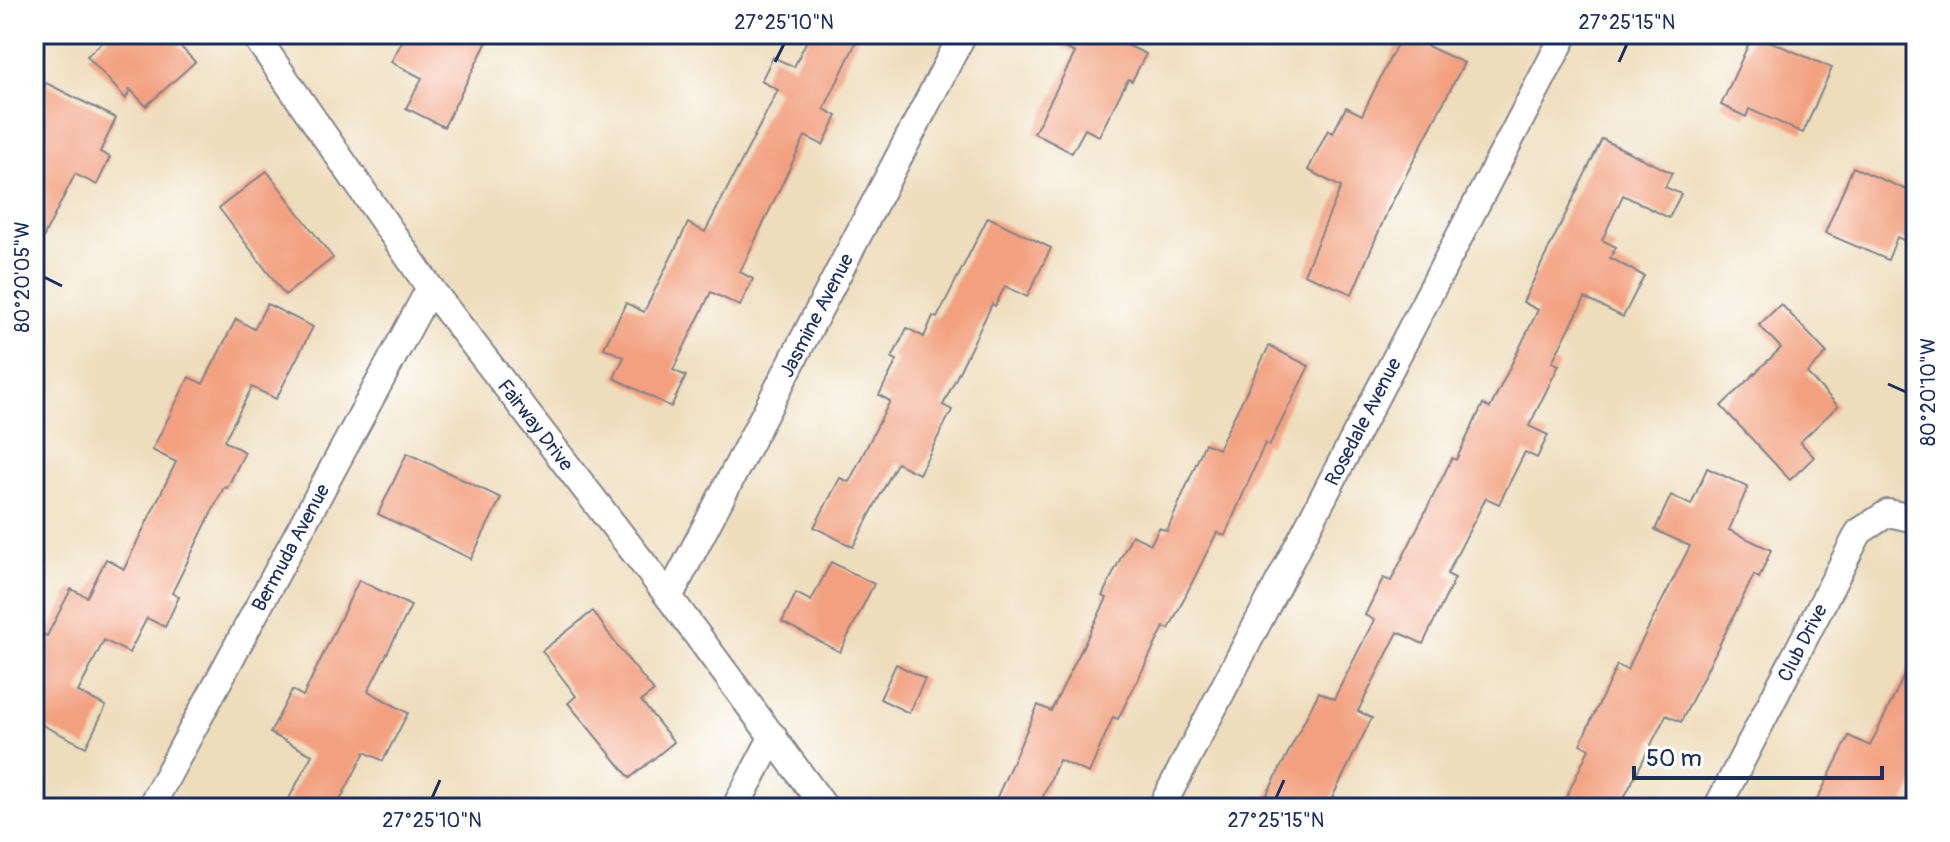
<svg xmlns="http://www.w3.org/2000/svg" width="1950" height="842" font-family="Pangolin,sans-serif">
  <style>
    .building { fill: #f2a07f }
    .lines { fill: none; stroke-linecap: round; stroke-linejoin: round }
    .street-casing { stroke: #84868c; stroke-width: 30 }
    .street { stroke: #fff; stroke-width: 26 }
    .ticks { fill: none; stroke: #1b2f5e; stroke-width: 3 }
    .labels { text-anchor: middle; stroke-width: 6; stroke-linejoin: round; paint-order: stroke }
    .street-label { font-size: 20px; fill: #1b2f5e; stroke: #fff }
    .neatline { fill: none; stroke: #1b2f5e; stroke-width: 3 }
    .ticks-label { font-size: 20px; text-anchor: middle; fill: #1b2f5e }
  </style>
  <rect width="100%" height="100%" fill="#fff"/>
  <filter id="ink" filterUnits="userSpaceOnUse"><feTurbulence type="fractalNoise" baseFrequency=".0125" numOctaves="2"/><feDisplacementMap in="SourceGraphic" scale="16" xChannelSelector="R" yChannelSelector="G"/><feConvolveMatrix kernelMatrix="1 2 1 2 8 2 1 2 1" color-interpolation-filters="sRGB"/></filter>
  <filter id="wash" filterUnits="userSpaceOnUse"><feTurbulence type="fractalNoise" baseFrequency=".006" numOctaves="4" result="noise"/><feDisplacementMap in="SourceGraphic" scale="32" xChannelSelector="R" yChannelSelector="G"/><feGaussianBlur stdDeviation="1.8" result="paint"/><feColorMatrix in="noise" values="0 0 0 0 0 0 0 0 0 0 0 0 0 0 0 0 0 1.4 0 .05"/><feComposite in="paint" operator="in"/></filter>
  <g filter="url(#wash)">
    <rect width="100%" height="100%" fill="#edb"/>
    <g id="blocks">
      <g class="building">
        <polygon points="111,34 169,34 195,62 146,106 130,89 126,99 87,56"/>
        <polygon points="406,34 491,34 444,127 406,108 422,78 391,62"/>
        <polygon points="810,34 860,34 824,109 837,116 823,145 805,136 740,272 753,279 740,306 711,292 673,370 686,376 671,407 614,378 624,357 604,348 626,303 644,312 688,223 705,232 778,90 761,81 773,57 794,67"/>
        <polygon points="1038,34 1135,34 1129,46 1146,54 1132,81 1128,79 1099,136 1085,129 1072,153 1034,133 1075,53"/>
        <polygon points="1402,34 1464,63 1388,210 1352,294 1304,274 1341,187 1308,170 1328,130 1333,133 1346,107 1362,115"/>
        <polygon points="1753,34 1832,68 1803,133 1749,109 1746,117 1721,105"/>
        <polygon points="46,83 116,118 100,152 110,157 97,185 75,174 34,256 34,107"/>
        <polygon points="1602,139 1672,173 1665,187 1681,194 1669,218 1623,195 1602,240 1616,247 1610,258 1644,276 1623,317 1585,298 1552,362 1559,365 1529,426 1548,435 1537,458 1525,452 1499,504 1486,498 1447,574 1455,578 1423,644 1398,632 1358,711 1372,718 1327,808 1260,808 1319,692 1334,699 1374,620 1365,615 1383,578 1391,581 1452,458 1456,460 1483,404 1490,408 1538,310 1523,302"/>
        <polygon points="1853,167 1916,194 1916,246 1897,237 1888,260 1825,233"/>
        <polygon points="267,171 333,258 285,295 219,208"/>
        <polygon points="988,217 1051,248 1027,297 1005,286 995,306 992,304 943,405 952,410 919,474 897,463 853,547 814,527 840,478 849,482 890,401 879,395 897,360 892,358 907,328 924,337 933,316 937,318"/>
        <polygon points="267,304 313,327 276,399 252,387 224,441 245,452 227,488 224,487 172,593 179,597 165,627 147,618 129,653 104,640 78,692 106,706 86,747 34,721 34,652 43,634 47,636 71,589 87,597 106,559 124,569 176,462 152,450 189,377 203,384 236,319 254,329"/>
        <polygon points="1781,304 1827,353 1807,373 1838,406 1800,442 1814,457 1790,480 1721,406 1781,348 1759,325"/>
        <polygon points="1269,346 1309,366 1269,446 1265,443 1225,536 1217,532 1169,629 1164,627 1118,719 1113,717 1089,773 1059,760 1038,808 992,808 1038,705 1051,711 1107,598 1102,596 1132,535 1151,544 1159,528 1167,531 1205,443 1218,449"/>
        <polygon points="407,453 501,498 471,559 378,514"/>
        <polygon points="1707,468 1748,487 1729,530 1771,550 1759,578 1754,575 1681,722 1666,715 1619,808 1561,808 1589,749 1580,744 1617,665 1627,670 1690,546 1655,530 1671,495 1691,505"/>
        <polygon points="831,562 874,584 840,652 782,622 796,593 811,601"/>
        <polygon points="359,580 411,606 368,691 408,713 383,761 365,752 336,808 284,808 312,755 270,733 292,690 303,696"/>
        <polygon points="593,611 618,647 654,691 641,701 674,742 630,778 568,703 576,696 542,651"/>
        <polygon points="1916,651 1916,780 1902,808 1813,808 1849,736 1870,746"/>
        <polygon points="896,664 925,679 909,713 880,699"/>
      </g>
    </g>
  </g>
  <g filter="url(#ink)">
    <use href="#blocks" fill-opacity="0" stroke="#84868c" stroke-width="2"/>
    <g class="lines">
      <defs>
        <g id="street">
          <path id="s1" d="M254,34L430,288L669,597L825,808"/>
          <path id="s2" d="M669,597L963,34"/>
          <path id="s3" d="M150,808L430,288"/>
          <polyline points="735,808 773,736"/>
          <path id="s4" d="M1161,808L1565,34"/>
          <path id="s5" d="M1717,808L1859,532L1888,513L1916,519"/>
        </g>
      </defs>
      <use href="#street" class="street-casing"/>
      <use href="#street" class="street"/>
    </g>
  </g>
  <path class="ticks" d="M775,62L784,44M1619,62L1627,44M44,277L62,286M1888,384L1906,392M432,798L440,780M1276,798L1284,780"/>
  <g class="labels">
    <g class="street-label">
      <text dy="7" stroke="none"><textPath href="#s2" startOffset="318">Jasmine Avenue</textPath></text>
      <text dy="7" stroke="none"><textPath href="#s4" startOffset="436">Rosedale Avenue</textPath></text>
      <text dy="7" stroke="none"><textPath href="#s1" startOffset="482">Fairway Drive</textPath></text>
      <text dy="7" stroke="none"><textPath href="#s3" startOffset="296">Bermuda Avenue</textPath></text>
      <text dy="7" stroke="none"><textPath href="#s5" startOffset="186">Club Drive</textPath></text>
    </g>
  </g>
  <rect width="1950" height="842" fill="none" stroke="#fff" stroke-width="88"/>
  <path d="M1634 766v12h248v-12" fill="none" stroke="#1b2f5e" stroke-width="4"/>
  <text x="1646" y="766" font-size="24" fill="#1b2f5e" stroke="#ffffff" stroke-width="6" paint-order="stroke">50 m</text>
  <rect x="44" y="44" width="1862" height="754" class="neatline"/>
  <g class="ticks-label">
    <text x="784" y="29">27°25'10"N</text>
    <text x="1627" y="29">27°25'15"N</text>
    <text transform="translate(22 277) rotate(-90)" y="7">80°20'05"W</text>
    <text transform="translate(1928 392) rotate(-90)" y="7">80°20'10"W</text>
    <text x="432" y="827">27°25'10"N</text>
    <text x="1276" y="827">27°25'15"N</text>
  </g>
</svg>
